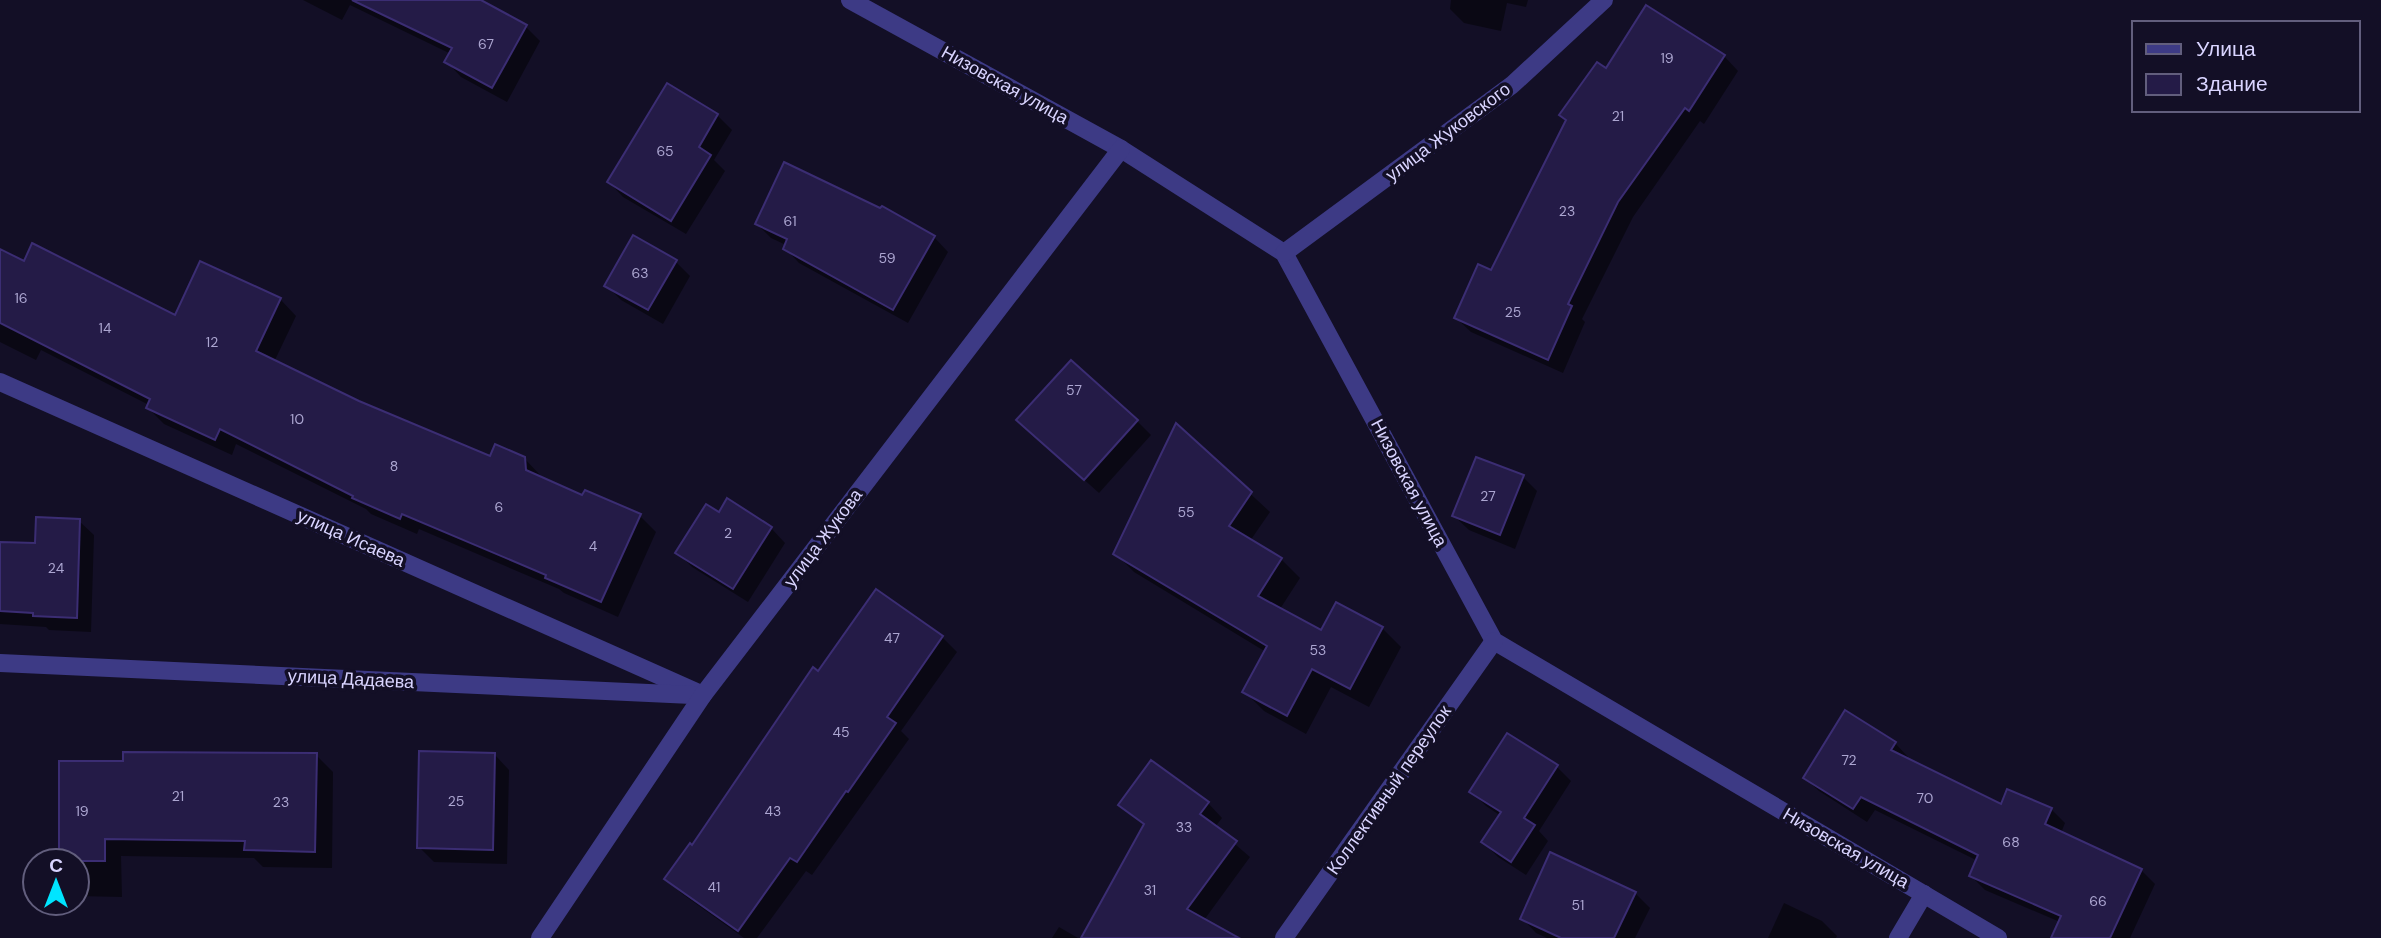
<svg xmlns="http://www.w3.org/2000/svg" width="2381" height="938" font-family="'DM Sans',sans-serif">
  <style>
    .shadow { fill: #0007 }
    .building { fill: #241b47; stroke: #3b2d73; stroke-width: 2 }
    .lines { fill: none; stroke-linecap: round; stroke-linejoin: round }
    .minor { stroke: #3d3a85; stroke-width: 18 }
    .labels { text-anchor: middle; stroke-width: 7; stroke-linejoin: round; paint-order: stroke }
    .number-label { font-size: 14px; fill: #aca6d1 }
    .street-label { font-size: 18px; fill: #d9d4ff; stroke: #130f26 }
  </style>
  <rect width="100%" height="100%" fill="#130f26"/>
  <g class="shadow">
    <polygon points="303,0 477,0 526,27 540,41 507,102 461,77 447,62 451,54 350,5 342,20"/>
    <polygon points="1451,0 1528,0 1526,7 1507,3 1501,31 1464,23 1450,9"/>
    <polygon points="1724,56 1738,71 1704,124 1700,121 1633,217 1582,319 1585,322 1563,373 1471,332 1456,318 1492,272 1606,70"/>
    <polygon points="667,86 717,115 732,130 714,160 725,171 686,234 623,197 609,182"/>
    <polygon points="757,224 934,237 948,252 908,323 799,263 785,248 786,245 771,238"/>
    <polygon points="0,251 24,263 176,317 280,299 296,316 274,362 359,403 491,458 524,458 540,475 541,478 583,497 640,516 656,532 618,617 564,593 559,589 419,529 417,534 371,514 366,509 236,444 232,455 164,424 148,408 149,405 41,350 36,360 0,342"/>
    <polygon points="676,262 690,276 663,324 621,300 606,285"/>
    <polygon points="1137,421 1151,435 1099,493 1033,434"/>
    <polygon points="1177,426 1270,512 1250,541 1281,559 1300,578 1280,609 1322,632 1337,605 1382,628 1401,647 1369,707 1331,687 1306,734 1264,711 1245,692 1266,652 1134,572 1115,553"/>
    <polygon points="1523,477 1537,491 1515,549 1469,530 1454,516"/>
    <polygon points="719,515 771,528 785,543 748,602 692,567 678,553"/>
    <polygon points="79,521 94,535 91,632 49,630 46,627 0,624 0,543 37,545"/>
    <polygon points="876,592 942,637 957,652 901,731 909,739 812,875 806,871 757,938 744,938 681,893 666,878 693,848"/>
    <polygon points="1895,743 1908,757 1907,759 2002,806 2051,809 2065,823 2061,833 2141,870 2155,884 2130,938 2060,938 2060,922 1985,890 1971,876 1978,861 1875,810 1867,822 1819,791 1805,778"/>
    <polygon points="316,755 333,772 332,868 263,867 254,858 121,856 122,897 77,896 77,861 61,861 125,763"/>
    <polygon points="495,755 509,770 507,864 434,862 419,847"/>
    <polygon points="1557,767 1571,781 1539,831 1548,841 1526,875 1498,857 1483,842 1501,816 1486,806 1471,791"/>
    <polygon points="1208,803 1222,818 1215,827 1250,857 1191,938 1170,938 1145,826 1120,805"/>
    <polygon points="1635,893 1650,908 1635,938 1547,938 1536,933 1522,918"/>
    <polygon points="1784,903 1822,921 1837,936 1836,938 1768,938"/>
    <polygon points="1059,927 1078,938 1052,938"/>
  </g>
  <g class="building">
    <polygon points="352,0 481,0 527,25 492,88 444,62 452,48"/>
    <polygon points="1646,5 1725,55 1689,111 1685,108 1618,202 1568,304 1572,306 1548,360 1454,318 1478,264 1491,270 1566,120 1559,115 1597,62 1606,68"/>
    <polygon points="667,83 718,114 699,147 711,155 671,221 607,182"/>
    <polygon points="784,162 880,208 882,206 935,236 893,310 783,249 787,239 755,224"/>
    <polygon points="633,235 677,260 648,310 604,286"/>
    <polygon points="32,243 175,315 200,261 281,298 256,351 359,401 490,456 495,444 525,457 526,470 582,495 585,490 641,514 601,602 545,578 546,575 402,514 400,519 352,498 353,496 220,429 215,440 146,408 150,399 0,323 0,249 24,261"/>
    <polygon points="1071,360 1138,420 1084,480 1016,420"/>
    <polygon points="1176,423 1252,492 1229,526 1282,558 1258,596 1321,630 1336,602 1383,627 1350,689 1312,669 1287,716 1242,692 1267,646 1113,554"/>
    <polygon points="1476,457 1524,475 1500,535 1452,516"/>
    <polygon points="727,498 772,527 733,589 675,553 706,504 719,512"/>
    <polygon points="36,517 80,519 77,618 33,616 33,613 0,611 0,542 35,543"/>
    <polygon points="876,589 943,636 887,717 896,723 848,792 846,791 797,862 790,858 738,931 664,879 690,843 692,845 813,667 818,671"/>
    <polygon points="1845,710 1896,742 1891,750 2001,804 2007,789 2052,808 2045,824 2142,869 2110,938 2051,938 2061,916 1969,876 1978,855 1861,797 1853,809 1803,778"/>
    <polygon points="1507,733 1558,765 1524,818 1535,825 1511,862 1481,842 1501,812 1469,792"/>
    <polygon points="419,751 495,753 493,850 417,848"/>
    <polygon points="123,752 317,753 315,852 244,850 245,841 105,839 105,861 59,861 59,761 123,761"/>
    <polygon points="1151,760 1209,802 1200,814 1237,841 1187,909 1239,938 1081,938 1144,824 1118,805"/>
    <polygon points="1550,852 1636,892 1614,938 1561,938 1520,919"/>
  </g>
  <g class="lines">
    <g class="minor">
      <polyline points="850,0 1121,149 1284,253 1494,641 1998,938"/>
      <polyline points="1284,253 1512,85 1604,0"/>
      <polyline points="0,382 703,695"/>
      <polyline points="0,663 692,695"/>
      <polyline points="540,938 703,695 1121,149"/>
      <polyline points="1284,938 1494,641"/>
      <polyline points="1898,938 1924,894"/>
    </g>
  </g>
  <g class="labels">
    <g class="number-label">
      <text x="486" y="49">67</text>
      <text x="1667" y="63">19</text>
      <text x="1618" y="121">21</text>
      <text x="665" y="156">65</text>
      <text x="1567" y="216">23</text>
      <text x="790" y="226">61</text>
      <text x="887" y="263">59</text>
      <text x="640" y="278">63</text>
      <text x="21" y="303">16</text>
      <text x="1513" y="317">25</text>
      <text x="105" y="333">14</text>
      <text x="212" y="347">12</text>
      <text x="1074" y="395">57</text>
      <text x="297" y="424">10</text>
      <text x="394" y="471">8</text>
      <text x="1488" y="501">27</text>
      <text x="499" y="512">6</text>
      <text x="1186" y="517">55</text>
      <text x="728" y="538">2</text>
      <text x="593" y="551">4</text>
      <text x="56" y="573">24</text>
      <text x="892" y="643">47</text>
      <text x="1318" y="655">53</text>
      <text x="841" y="737">45</text>
      <text x="1849" y="765">72</text>
      <text x="178" y="801">21</text>
      <text x="1925" y="803">70</text>
      <text x="456" y="806">25</text>
      <text x="281" y="807">23</text>
      <text x="82" y="816">19</text>
      <text x="773" y="816">43</text>
      <text x="1184" y="832">33</text>
      <text x="2011" y="847">68</text>
      <text x="714" y="892">41</text>
      <text x="1150" y="895">31</text>
      <text x="2098" y="906">66</text>
      <text x="1578" y="910">51</text>
    </g>
    <g class="street-label">
      <text transform="translate(1005 85) rotate(29)" y="6">Низовская улица</text>
      <text transform="translate(1448 132) rotate(-37)" y="6">улица Жуковского</text>
      <text transform="translate(1409 483) rotate(62)" y="6">Низовская улица</text>
      <text transform="translate(351 538) rotate(24)" y="6">улица Исаева</text>
      <text transform="translate(823 538) rotate(-53)" y="6">улица Жукова</text>
      <text transform="translate(351 679) rotate(3)" y="6">улица Дадаева</text>
      <text transform="translate(1389 790) rotate(-55)" y="6">Коллективный переулок</text>
      <text transform="translate(1846 848) rotate(30)" y="6">Низовская улица</text>
    </g>
  </g>
  <rect x="2132" y="21" width="228" height="91" fill="#130f26" stroke="#625e7d" stroke-width="2"/>
  <rect x="2146" y="44" width="35" height="10" fill="#3d3a85" stroke="#625e7d" stroke-width="2"/>
  <text x="2196" y="56" font-size="21" fill="#d9d4ff">Улица</text>
  <rect x="2146" y="74" width="35" height="21" fill="#241b47" stroke="#625e7d" stroke-width="2"/>
  <text x="2196" y="91" font-size="21" fill="#d9d4ff">Здание</text>
  <g transform="translate(56 882)"><circle r="33" fill="#130f26" stroke="#625e7d" stroke-width="2"/>
  <path d="M0-5L12 26L0 18L-12 26Z" fill="#00e5ff"/>
  <text y="-10" font-size="19" font-weight="bold" text-anchor="middle" fill="#d9d4ff">С</text>
  </g>
</svg>
